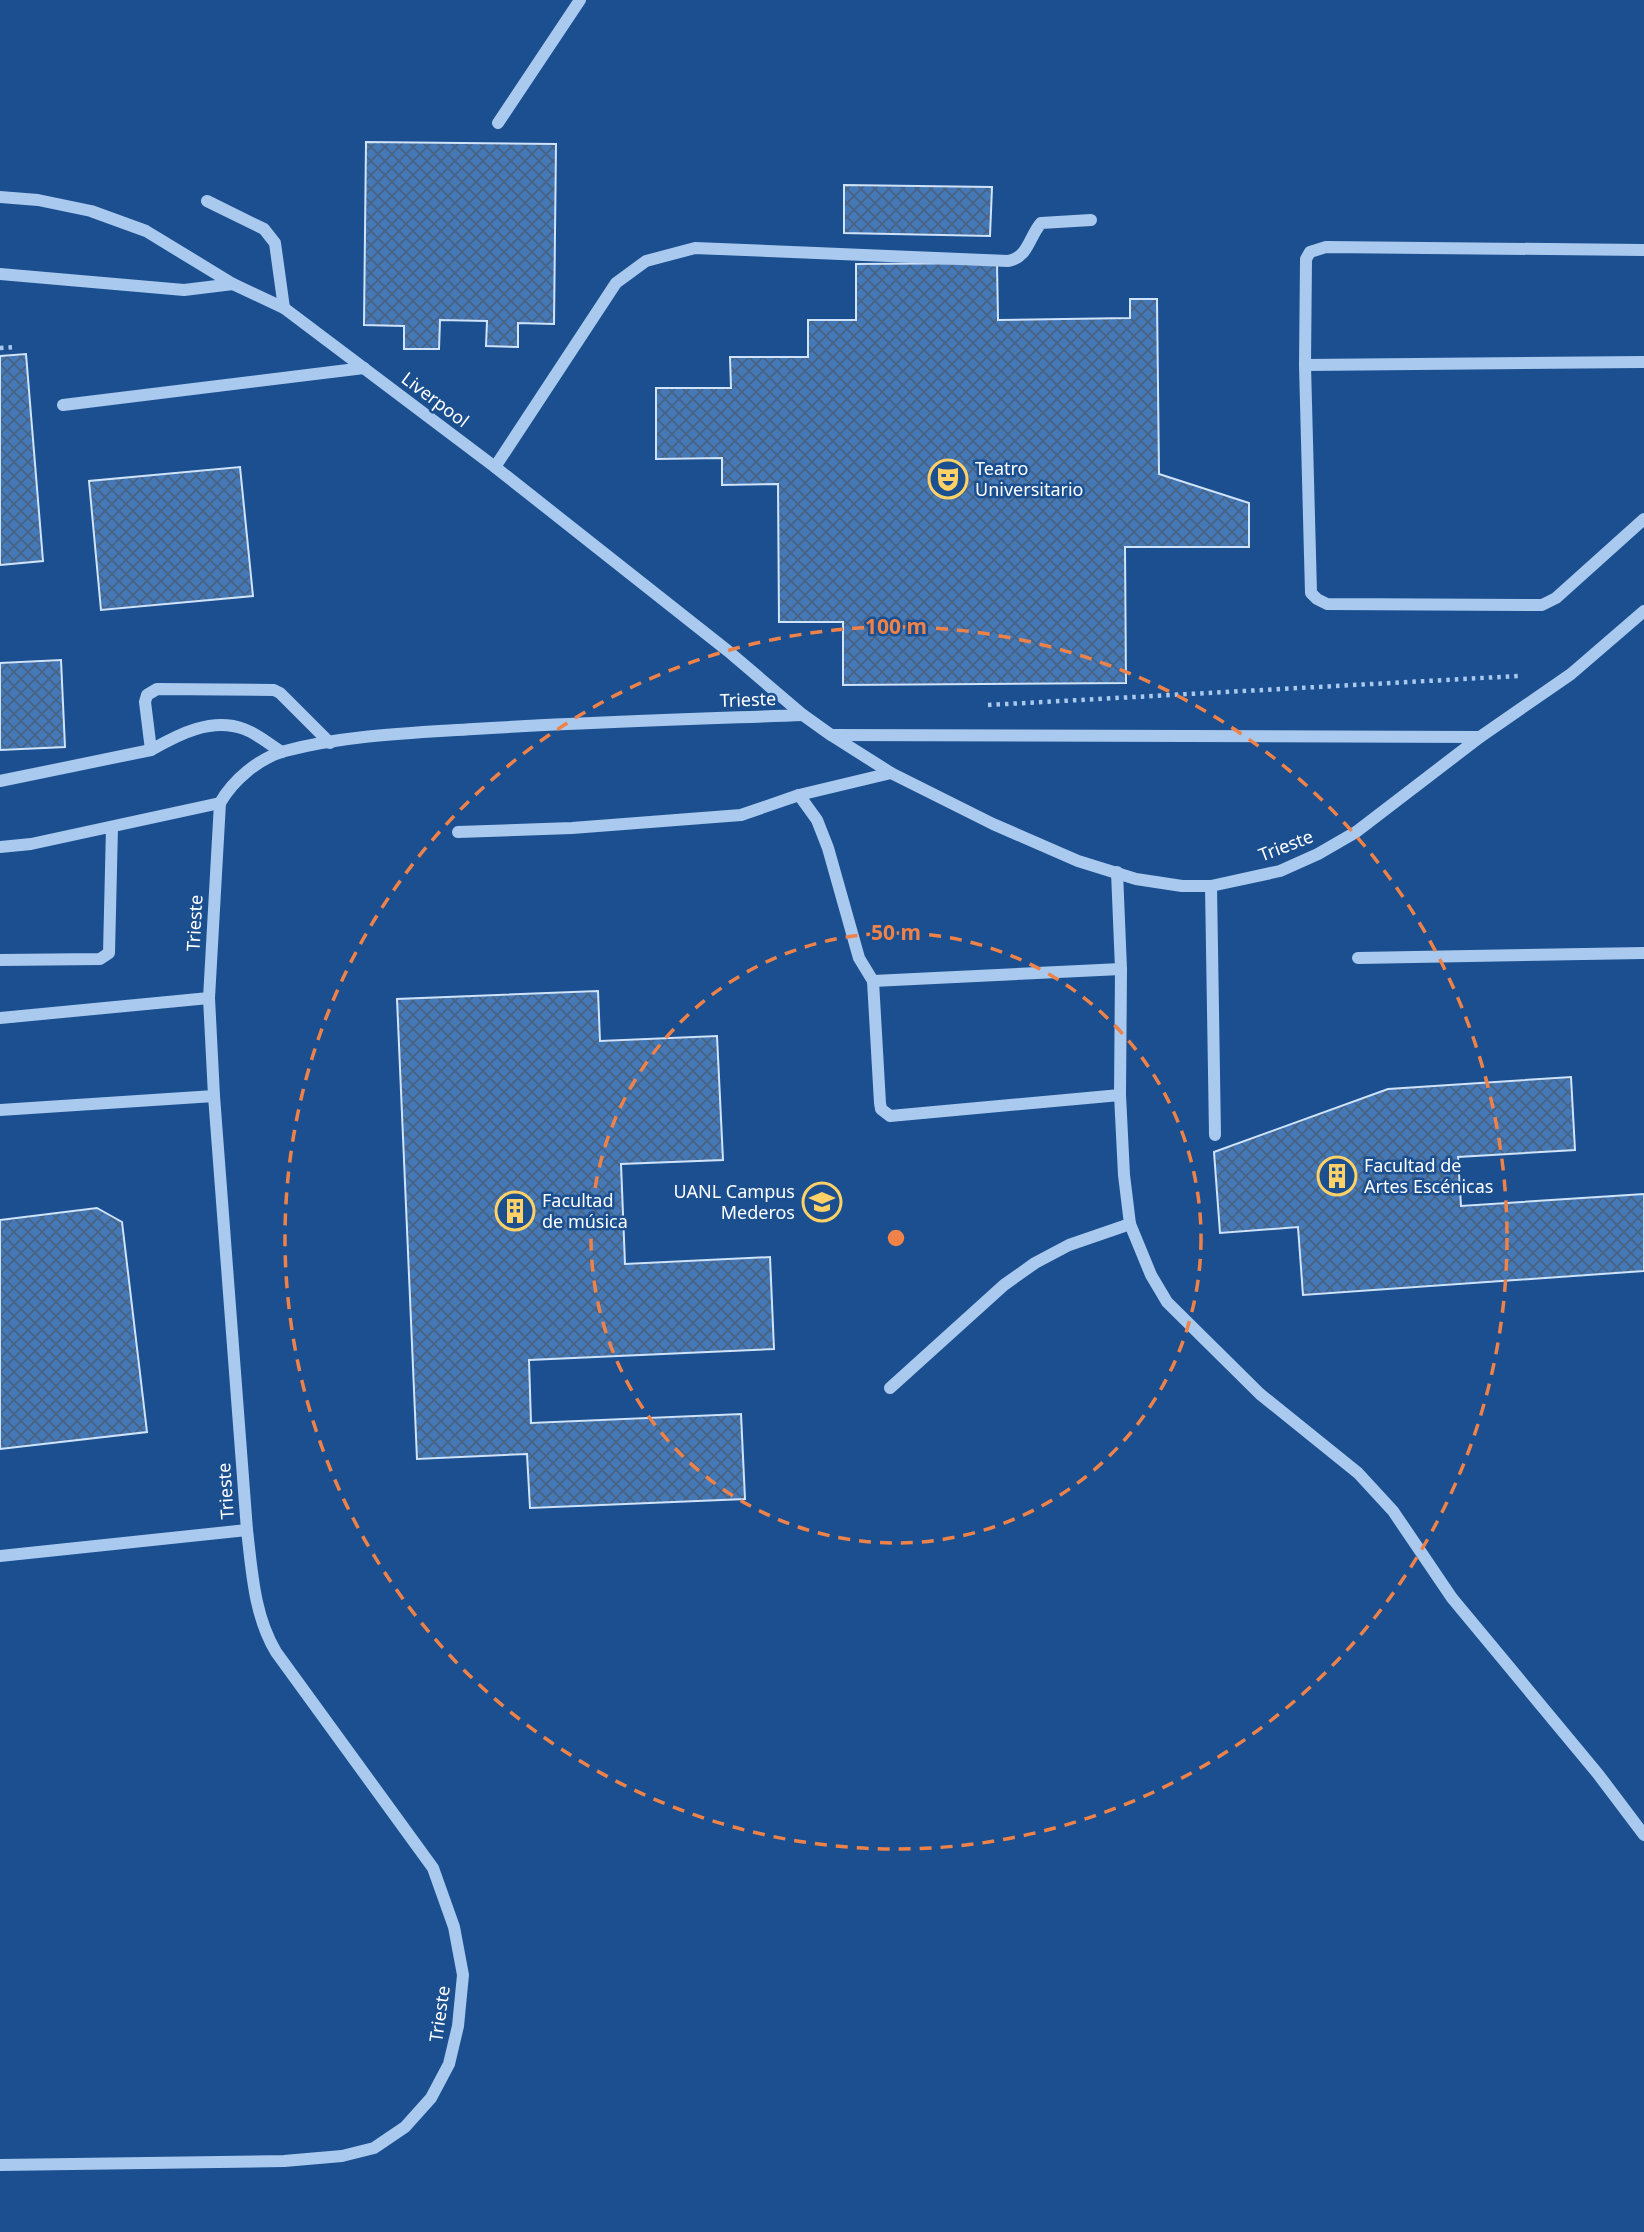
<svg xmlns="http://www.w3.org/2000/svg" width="1644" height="2232" font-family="'Noto Sans',sans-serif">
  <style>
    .building { fill: url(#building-cross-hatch); stroke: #cfe3fa; stroke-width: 2 }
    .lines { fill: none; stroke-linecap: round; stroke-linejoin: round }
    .path { stroke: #a9c9ee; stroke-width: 4.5; stroke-dasharray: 3.5 5; stroke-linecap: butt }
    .minor { stroke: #a9c9ee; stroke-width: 12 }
    .ring { fill: none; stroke: #ee8249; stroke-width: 3.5; stroke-dasharray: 12 9 }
    .labels { text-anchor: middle; stroke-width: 5; stroke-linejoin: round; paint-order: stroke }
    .street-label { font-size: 18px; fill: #fff; stroke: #1b4f8f }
    .poi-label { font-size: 18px; fill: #fff; stroke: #1b4f8f; text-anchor: start }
    .centre { fill: #ee8249; stroke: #1b4f8f; stroke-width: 3.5 }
    .ring-label { font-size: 21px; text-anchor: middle; font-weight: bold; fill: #ee8249; stroke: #1b4f8f; stroke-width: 5; stroke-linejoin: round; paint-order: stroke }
  </style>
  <defs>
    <pattern id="building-cross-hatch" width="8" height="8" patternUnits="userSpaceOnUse" patternTransform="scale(1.75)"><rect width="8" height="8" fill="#4478b7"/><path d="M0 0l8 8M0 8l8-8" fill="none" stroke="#486282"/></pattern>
  </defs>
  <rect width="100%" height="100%" fill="#1b4f8f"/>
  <g class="building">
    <polygon points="366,142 556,144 554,324 518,323 518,347 486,346 487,321 440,320 439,349 404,349 404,326 364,325"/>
    <polygon points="844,185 992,187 990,236 844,233"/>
    <polygon points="997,263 998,320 1130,318 1130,299 1157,299 1159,474 1249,503 1249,547 1125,547 1126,683 843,685 843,622 779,622 778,484 722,485 722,458 656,459 656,388 731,388 730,357 808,357 808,320 856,320 856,264"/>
    <polygon points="26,354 43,561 0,565 0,356"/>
    <polygon points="240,467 253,596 101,610 89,481"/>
    <polygon points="61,660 65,747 0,750 0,663"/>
    <polygon points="598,991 600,1041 717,1036 723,1160 621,1164 625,1264 770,1257 774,1349 529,1360 531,1423 741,1414 745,1499 530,1508 527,1454 417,1459 397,999"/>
    <polygon points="1571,1077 1575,1150 1458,1157 1461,1206 1644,1194 1644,1271 1303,1295 1298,1227 1220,1233 1214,1152 1388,1089"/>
    <polygon points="97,1208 122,1222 147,1432 0,1449 0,1220"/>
  </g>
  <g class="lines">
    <g class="path">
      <polyline points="0,348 16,347"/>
      <polyline points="988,705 1518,676"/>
    </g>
    <g class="minor">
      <polyline points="498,123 580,0"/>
      <polyline points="0,197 38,200 91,211 146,231 233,284 284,308 495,467 728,651 803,715 831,735 891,773 993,824 1078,861 1136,879 1182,886 1211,886 1280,871 1318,854 1356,832 1480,737 1571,674 1644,611"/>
      <polyline points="207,201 264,229 275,243 284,308"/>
      <polyline points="1644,250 1326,247 1310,252 1306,259 1305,365 1311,593 1317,599 1327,604 1542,605 1556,598 1644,519"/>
      <polyline points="0,274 184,290 233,284"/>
      <polyline points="1305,365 1644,362"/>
      <polyline points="63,405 364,368"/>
      <path d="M495,467L616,283L646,261L695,248L1008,261C1028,258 1029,237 1041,223L1091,220"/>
      <polyline points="831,735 1480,737"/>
      <path d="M151,750C179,734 212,717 244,729C258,734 270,745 282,752"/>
      <polyline points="0,781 151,750 145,702 147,695 157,689 274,690 280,693 330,743"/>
      <polyline points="799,795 817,820 828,848 859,958 873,981"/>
      <polyline points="458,832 572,828 741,815 799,795 891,773"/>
      <polyline points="0,847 31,844 220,803"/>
      <polyline points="1117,872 1121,969 1120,1095 1124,1175 1130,1224 1151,1275 1167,1302 1260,1394 1358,1473 1393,1511 1452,1598 1598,1774 1644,1835"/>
      <polyline points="1211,886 1215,1135"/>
      <polyline points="1358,958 1644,953"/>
      <polyline points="0,960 100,959 109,953 112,827"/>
      <polyline points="0,1018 209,998"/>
      <polyline points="1120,1095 890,1116 881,1109 880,1103 873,981 1121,969"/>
      <polyline points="0,1110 214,1096"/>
      <polyline points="890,1388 1004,1285 1035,1263 1069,1245 1130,1224"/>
      <polyline points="0,1556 247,1530"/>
      <path d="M0,2165L284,2161L342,2156L374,2148L405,2127L431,2098L449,2064L458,2026L463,1975L454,1927L433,1868L276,1652C254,1615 252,1572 247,1530L214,1096L209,998L220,803C233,780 259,758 285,751C346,735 412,733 474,729C584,722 693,719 803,715"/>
    </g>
  </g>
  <g class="ring">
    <circle cx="896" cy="1238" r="305"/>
    <circle cx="896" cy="1238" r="611"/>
  </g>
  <defs>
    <symbol id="theatre-ring" viewBox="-11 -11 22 22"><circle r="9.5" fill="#1b4f8f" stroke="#ffd166" stroke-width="1.5"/><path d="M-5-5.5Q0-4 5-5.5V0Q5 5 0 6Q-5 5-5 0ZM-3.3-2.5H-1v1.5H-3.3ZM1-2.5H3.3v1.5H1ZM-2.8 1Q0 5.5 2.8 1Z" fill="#ffd166"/></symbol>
    <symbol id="building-ring" viewBox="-11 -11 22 22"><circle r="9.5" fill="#1b4f8f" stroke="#ffd166" stroke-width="1.5"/><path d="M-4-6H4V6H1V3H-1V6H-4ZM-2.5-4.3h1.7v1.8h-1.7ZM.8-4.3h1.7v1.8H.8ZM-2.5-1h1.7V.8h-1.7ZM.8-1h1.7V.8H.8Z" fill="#ffd166"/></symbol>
    <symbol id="university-ring" viewBox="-11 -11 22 22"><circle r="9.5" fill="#1b4f8f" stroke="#ffd166" stroke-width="1.5"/><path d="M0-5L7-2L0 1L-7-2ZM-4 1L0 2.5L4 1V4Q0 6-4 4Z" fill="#ffd166"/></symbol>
  </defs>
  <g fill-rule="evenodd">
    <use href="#theatre-ring" x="926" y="457" width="44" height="44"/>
    <use href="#building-ring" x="1315" y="1154" width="44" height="44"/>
    <use href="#university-ring" x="800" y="1180" width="44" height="44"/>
    <use href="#building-ring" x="493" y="1189" width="44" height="44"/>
  </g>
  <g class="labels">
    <g class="street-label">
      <text transform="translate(435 400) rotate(37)" y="6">Liverpool</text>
      <text transform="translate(748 700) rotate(-2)" y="6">Trieste</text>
      <text transform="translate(1286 846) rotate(-21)" y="6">Trieste</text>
      <text transform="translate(195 923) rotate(-87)" y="6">Trieste</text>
      <text transform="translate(226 1491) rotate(-94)" y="6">Trieste</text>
      <text transform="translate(440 2014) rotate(-82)" y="6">Trieste</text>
    </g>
    <g class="poi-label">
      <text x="975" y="475">Teatro<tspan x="975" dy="21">Universitario</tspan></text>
      <text x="1364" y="1172">Facultad de<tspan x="1364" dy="21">Artes Escénicas</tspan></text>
      <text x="795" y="1198" text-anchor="end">UANL Campus<tspan x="795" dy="21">Mederos</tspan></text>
      <text x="542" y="1207">Facultad<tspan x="542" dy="21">de música</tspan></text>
    </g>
  </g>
  <circle cx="896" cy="1238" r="10" class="centre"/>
  <g class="ring-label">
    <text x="896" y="634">100 m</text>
    <text x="896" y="940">50 m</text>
  </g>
</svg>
